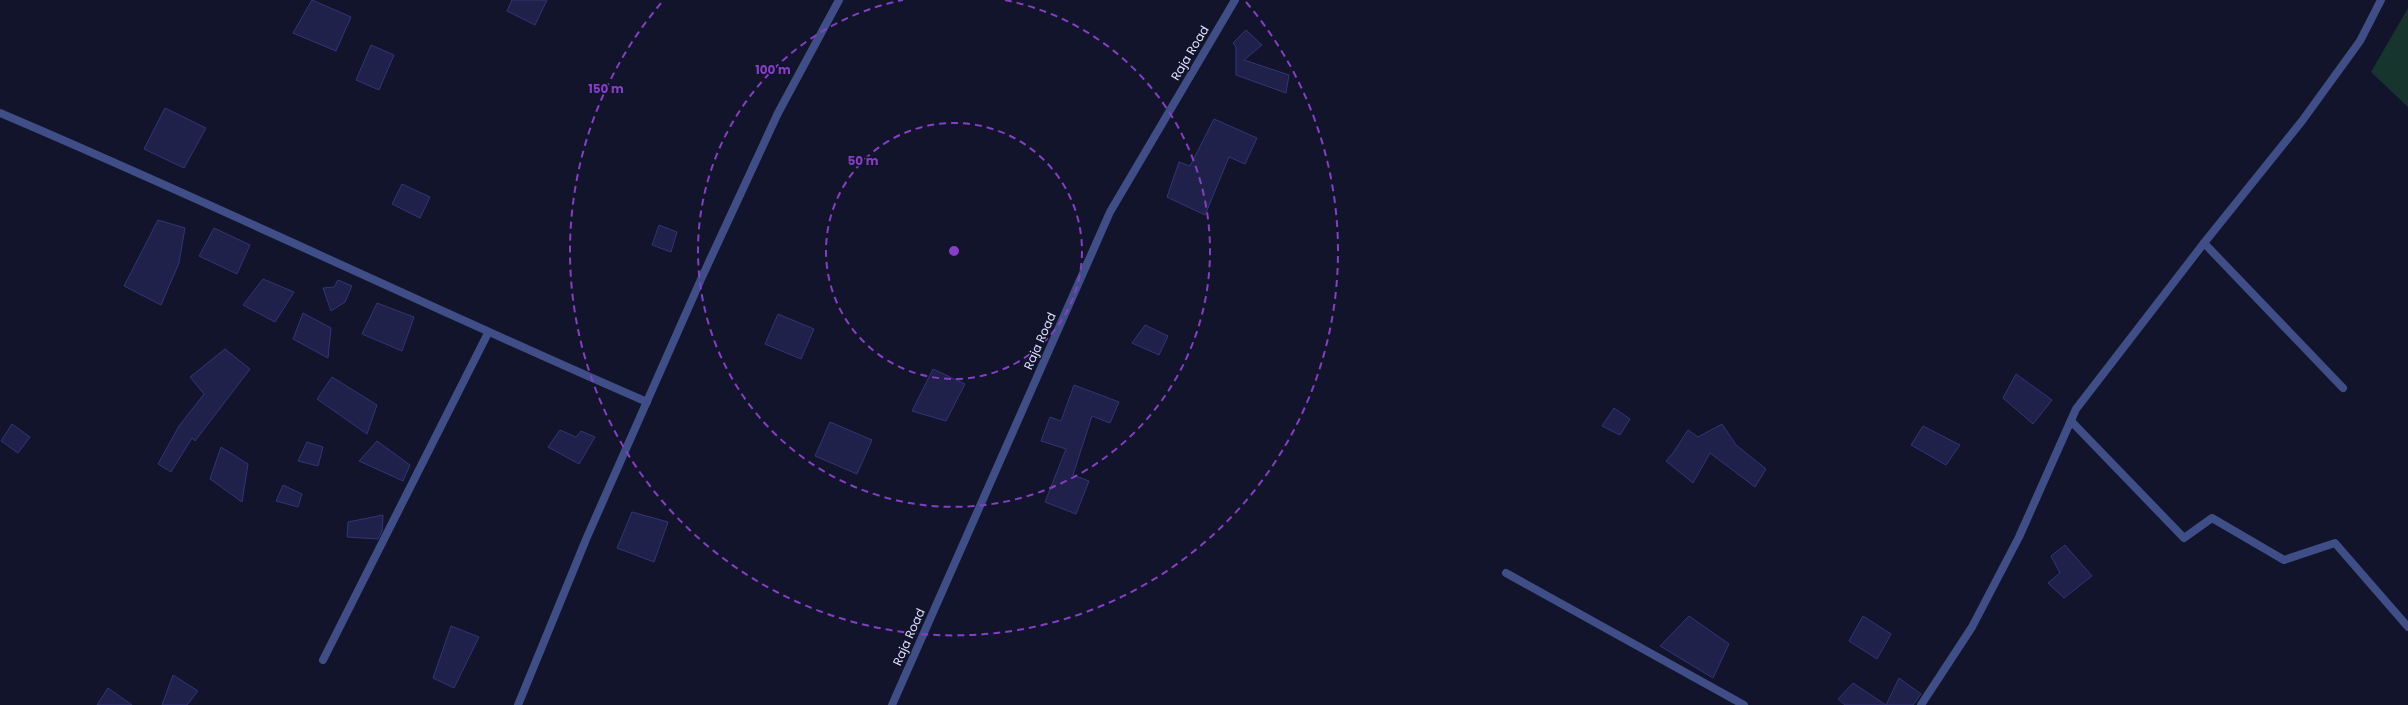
<svg xmlns="http://www.w3.org/2000/svg" width="2408" height="705" font-family="Poppins,sans-serif">
  <style>
    .green { fill: #16352c }
    .building { fill: #1f214b; stroke: #323576 }
    .lines { fill: none; stroke-linecap: round; stroke-linejoin: round }
    .minor { stroke: #404e88; stroke-width: 8 }
    .tertiary { stroke: #404e88; stroke-width: 8 }
    .ring { fill: none; stroke: #853ec5; stroke-width: 2; stroke-dasharray: 7 5 }
    .labels { text-anchor: middle; stroke-width: 3; stroke-linejoin: round; paint-order: stroke }
    .street-label { font-size: 12px; fill: #dee2fe; stroke: #12142b }
    .centre { fill: #853ec5; stroke: #12142b; stroke-width: 2 }
    .ring-label { font-size: 12px; text-anchor: middle; font-weight: bold; fill: #853ec5; stroke: #12142b; stroke-width: 3; stroke-linejoin: round; paint-order: stroke }
  </style>
  <rect width="100%" height="100%" fill="#12142b"/>
  <polygon class="green" points="2408,8 2408,107 2371,72"/>
  <g class="building">
    <polygon points="312,0 351,17 336,51 293,33"/>
    <polygon points="512,0 547,0 535,25 507,11"/>
    <polygon points="1246,30 1262,45 1244,60 1289,75 1286,93 1236,75 1236,47 1233,43"/>
    <polygon points="371,45 394,55 379,90 356,80"/>
    <polygon points="165,108 206,128 184,168 144,149"/>
    <polygon points="1214,119 1257,138 1245,164 1229,157 1205,215 1167,197 1179,162 1190,166"/>
    <polygon points="402,184 430,197 420,218 392,204"/>
    <polygon points="158,220 185,228 179,263 161,305 124,286"/>
    <polygon points="659,225 677,232 671,252 652,245"/>
    <polygon points="214,228 250,245 237,274 199,256"/>
    <polygon points="263,279 294,292 275,322 243,305"/>
    <polygon points="338,280 352,286 345,302 331,311 323,288 334,287"/>
    <polygon points="377,303 414,317 402,351 362,334"/>
    <polygon points="303,313 331,328 328,358 293,339"/>
    <polygon points="778,314 814,329 801,359 765,344"/>
    <polygon points="1145,325 1168,336 1159,355 1132,343"/>
    <polygon points="225,349 250,369 195,441 192,438 171,472 158,464 179,426 204,394 190,377"/>
    <polygon points="933,369 965,384 946,421 912,411"/>
    <polygon points="2016,374 2052,400 2033,424 2003,398"/>
    <polygon points="332,377 377,405 367,434 317,399"/>
    <polygon points="1074,385 1119,402 1110,423 1092,416 1073,475 1089,481 1076,514 1045,502 1066,449 1041,441 1050,417 1061,421"/>
    <polygon points="1614,408 1630,419 1620,435 1602,426"/>
    <polygon points="830,422 872,440 857,474 815,456"/>
    <polygon points="12,424 30,437 18,453 1,441"/>
    <polygon points="1722,424 1736,445 1766,469 1755,487 1710,453 1693,483 1666,461 1673,453 1688,430 1698,437"/>
    <polygon points="1923,426 1960,445 1946,465 1911,445"/>
    <polygon points="560,430 576,437 581,431 595,437 579,464 548,447"/>
    <polygon points="377,441 410,465 403,481 359,461"/>
    <polygon points="307,442 323,447 318,466 298,461"/>
    <polygon points="221,447 248,464 242,502 210,479"/>
    <polygon points="283,485 302,494 298,507 276,501"/>
    <polygon points="632,512 668,522 654,562 617,548"/>
    <polygon points="383,515 382,531 378,539 347,537 348,522"/>
    <polygon points="2065,545 2092,576 2064,598 2048,583 2060,573 2051,556"/>
    <polygon points="1689,616 1729,644 1713,678 1660,646"/>
    <polygon points="1863,616 1891,634 1877,659 1849,641"/>
    <polygon points="451,626 479,637 454,688 433,678"/>
    <polygon points="173,675 198,691 187,705 162,705"/>
    <polygon points="1899,678 1921,694 1913,705 1886,705"/>
    <polygon points="1853,683 1886,705 1845,705 1838,699"/>
    <polygon points="108,688 132,705 97,705"/>
  </g>
  <g class="lines">
    <g class="minor">
      <path d="M0,113C217,205 430,308 647,402"/>
      <polyline points="2204,243 2343,388"/>
      <polyline points="2071,421 2184,538 2212,518 2284,560 2335,543 2408,627"/>
      <polyline points="1506,573 1744,705"/>
      <polyline points="323,660 488,333"/>
      <polyline points="518,705 587,537 702,277 778,113 839,0"/>
      <polyline points="1921,705 1972,627 2019,537 2076,409 2204,243 2302,121 2360,41 2381,0"/>
    </g>
    <polyline class="tertiary" points="892,705 1110,212 1235,0"/>
  </g>
  <g class="ring">
    <circle cx="954" cy="251" r="128"/>
    <path d="M1005 0A256 256 0 1 1 903 0"/>
    <path d="M1246 2A384 384 0 1 1 662 2"/>
  </g>
  <g class="labels">
    <g class="street-label">
      <text transform="translate(1190 53) rotate(-59)" y="4">Raja Road</text>
      <text transform="translate(1040 341) rotate(-66)" y="4">Raja Road</text>
      <text transform="translate(909 637) rotate(-66)" y="4">Raja Road</text>
    </g>
  </g>
  <circle cx="954" cy="251" r="6" class="centre"/>
  <g class="ring-label">
    <text x="773" y="74">100 m</text>
    <text x="606" y="93">150 m</text>
    <text x="863" y="165">50 m</text>
  </g>
</svg>
